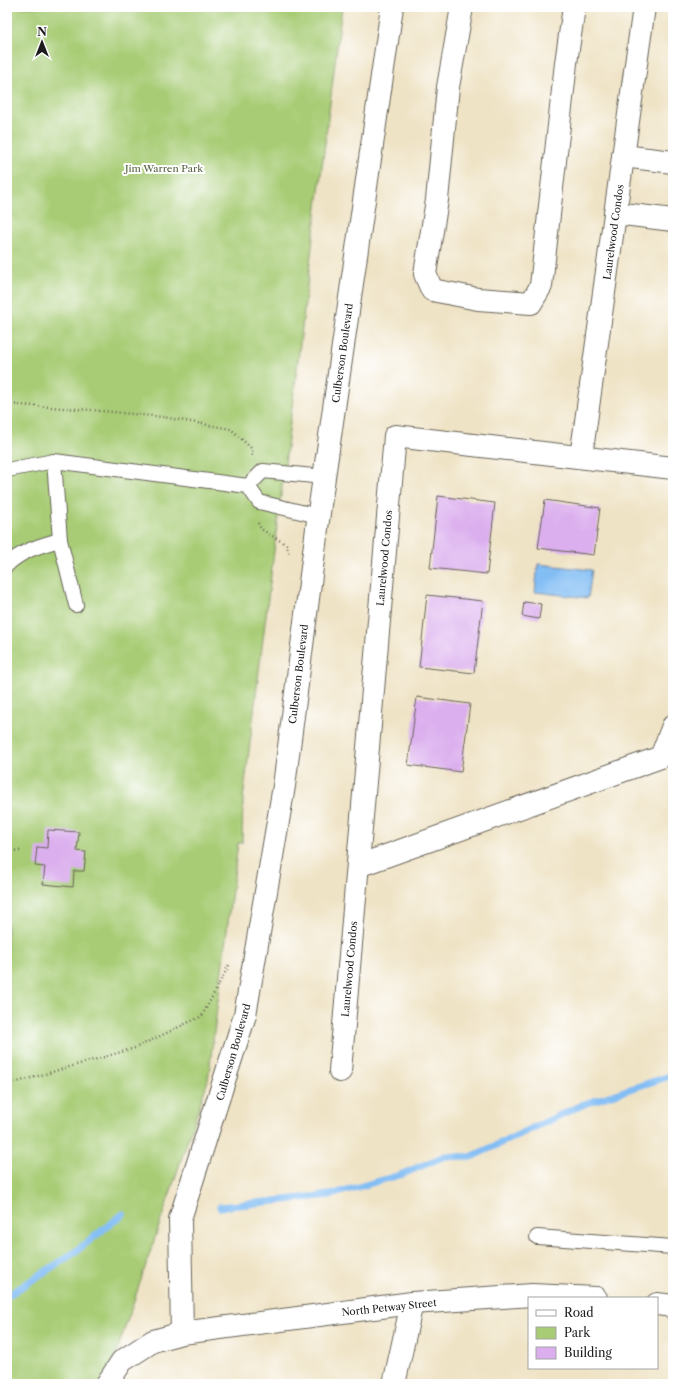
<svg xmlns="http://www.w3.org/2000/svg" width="680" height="1391" font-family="'Libre Caslon Text',serif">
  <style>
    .green { fill: #a7cc75; stroke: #627448 }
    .water { fill: #82bdf4; stroke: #4f6c88 }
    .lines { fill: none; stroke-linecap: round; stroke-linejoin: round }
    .stream { stroke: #82bdf4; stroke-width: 7 }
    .building { fill: #dbafee }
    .service-casing { stroke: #666257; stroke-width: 16 }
    .minor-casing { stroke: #666257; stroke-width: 24 }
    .tertiary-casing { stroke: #666257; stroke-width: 24 }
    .path { stroke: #666257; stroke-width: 2.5; stroke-dasharray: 1 3; stroke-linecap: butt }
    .service { stroke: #fff; stroke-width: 14 }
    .minor { stroke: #fff; stroke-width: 22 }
    .tertiary { stroke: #fff; stroke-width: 22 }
    .labels { text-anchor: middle; stroke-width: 4; stroke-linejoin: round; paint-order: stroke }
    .park-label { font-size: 10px; fill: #546240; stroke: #fff }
    .street-label { font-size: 10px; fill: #1c1c1c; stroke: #fff }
  </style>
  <rect width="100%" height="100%" fill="#fff"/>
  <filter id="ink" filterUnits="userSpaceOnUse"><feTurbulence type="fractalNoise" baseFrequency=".025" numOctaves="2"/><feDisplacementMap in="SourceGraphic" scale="8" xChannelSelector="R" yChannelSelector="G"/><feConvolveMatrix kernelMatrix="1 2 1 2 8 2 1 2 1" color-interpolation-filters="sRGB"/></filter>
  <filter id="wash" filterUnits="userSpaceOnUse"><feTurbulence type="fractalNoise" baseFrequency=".012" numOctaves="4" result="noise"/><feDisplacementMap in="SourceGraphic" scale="16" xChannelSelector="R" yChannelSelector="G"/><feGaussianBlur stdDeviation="0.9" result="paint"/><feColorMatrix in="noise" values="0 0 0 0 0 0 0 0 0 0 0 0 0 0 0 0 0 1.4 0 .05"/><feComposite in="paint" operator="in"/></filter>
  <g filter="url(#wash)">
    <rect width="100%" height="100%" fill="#efe3c5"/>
    <polygon class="green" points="7,7 342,7 243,799 242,843 238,843 208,1080 106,1384 7,1384"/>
    <polygon class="water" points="538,564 592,570 588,598 535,592"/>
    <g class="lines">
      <g class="stream">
        <polyline points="220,1207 330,1195 400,1175 445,1156 471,1157 584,1104 673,1075"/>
        <polyline points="7,1296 71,1255 123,1214"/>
      </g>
    </g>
    <g id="blocks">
      <g class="building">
        <polygon points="438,496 495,503 487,574 430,568"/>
        <polygon points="545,500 600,508 594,555 538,548"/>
        <polygon points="427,595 483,601 474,673 419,667"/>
        <polygon points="524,602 541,604 539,619 522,616"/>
        <polygon points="417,697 470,704 461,772 408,765"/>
        <polygon points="48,830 79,832 77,851 86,852 84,871 74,871 73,887 43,884 45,867 35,866 37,847 47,848"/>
      </g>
    </g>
  </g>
  <g filter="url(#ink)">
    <use href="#blocks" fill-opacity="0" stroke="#666257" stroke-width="1"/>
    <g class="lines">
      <defs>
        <g id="service">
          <polyline points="54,461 60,540 76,605"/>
          <polyline points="7,470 54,461 248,486"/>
          <polyline points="248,486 263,471 324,477"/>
          <polyline points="248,486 259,502 318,516"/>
          <path d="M7,565C21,551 41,545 60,540"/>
          <polyline points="537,1237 673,1247"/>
        </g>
        <g id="minor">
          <polyline points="462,7 448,87 437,200 425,274 432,290 478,299 531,303 541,286 566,63 574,7"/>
          <polyline points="623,156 673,162"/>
          <polyline points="615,213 673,220"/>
          <polyline points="581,457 644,7"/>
          <polyline points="358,866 661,757 673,726"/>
          <polyline points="340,1071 395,436 673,468"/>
          <polyline points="107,1384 122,1361 153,1341 182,1333"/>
          <polyline points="394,1384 412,1303"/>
        </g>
        <g id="tertiary">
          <polyline points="392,7 320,505 284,786 245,1015 180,1219 182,1333 412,1303 532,1295 596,1298"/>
          <polyline points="657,1304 673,1306"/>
        </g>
      </defs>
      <use href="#service" class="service-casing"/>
      <use href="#minor" class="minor-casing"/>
      <use href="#tertiary" class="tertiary-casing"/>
      <g class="path">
        <polyline points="7,404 92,410 163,417 231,429 252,449 252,456"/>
        <polyline points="258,523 261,529 287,545 289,555"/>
        <polyline points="7,850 21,851"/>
        <polyline points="7,1085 135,1048 202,1016 229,965"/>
      </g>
      <use href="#service" class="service"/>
      <use href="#minor" class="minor"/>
      <use href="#tertiary" class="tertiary"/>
    </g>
  </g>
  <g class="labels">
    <g class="park-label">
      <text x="164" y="172">Jim Warren Park</text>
    </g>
    <g class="street-label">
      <text transform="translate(613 232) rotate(-82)" y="4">Laurelwood Condos</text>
      <text transform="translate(342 353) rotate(-82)" y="4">Culberson Boulevard</text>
      <text transform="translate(384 558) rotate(-85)" y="4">Laurelwood Condos</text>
      <text transform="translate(298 674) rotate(-83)" y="4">Culberson Boulevard</text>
      <text transform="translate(349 969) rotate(-85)" y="4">Laurelwood Condos</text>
      <text transform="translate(233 1052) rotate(-74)" y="4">Culberson Boulevard</text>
      <text transform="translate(389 1307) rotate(-6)" y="4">North Petway Street</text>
    </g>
  </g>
  <rect width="680" height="1391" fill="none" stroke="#fff" stroke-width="24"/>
  <rect x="528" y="1297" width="130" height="72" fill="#ffffff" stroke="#a4a4a4"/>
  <rect x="536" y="1310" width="20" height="6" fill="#ffffff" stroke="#a4a4a4"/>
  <text x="564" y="1317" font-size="12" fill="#1c1c1c">Road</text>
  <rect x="536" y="1327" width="20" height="12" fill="#a7cc75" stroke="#a4a4a4"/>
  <text x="564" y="1337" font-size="12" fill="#1c1c1c">Park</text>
  <rect x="536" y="1347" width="20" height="12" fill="#dbafee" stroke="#a4a4a4"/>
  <text x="564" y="1357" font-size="12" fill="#1c1c1c">Building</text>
  <g transform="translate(42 42)" stroke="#ffffff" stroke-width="3" paint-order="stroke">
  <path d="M0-3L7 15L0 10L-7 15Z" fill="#1c1c1c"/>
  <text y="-6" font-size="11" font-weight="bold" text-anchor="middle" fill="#1c1c1c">N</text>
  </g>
</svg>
